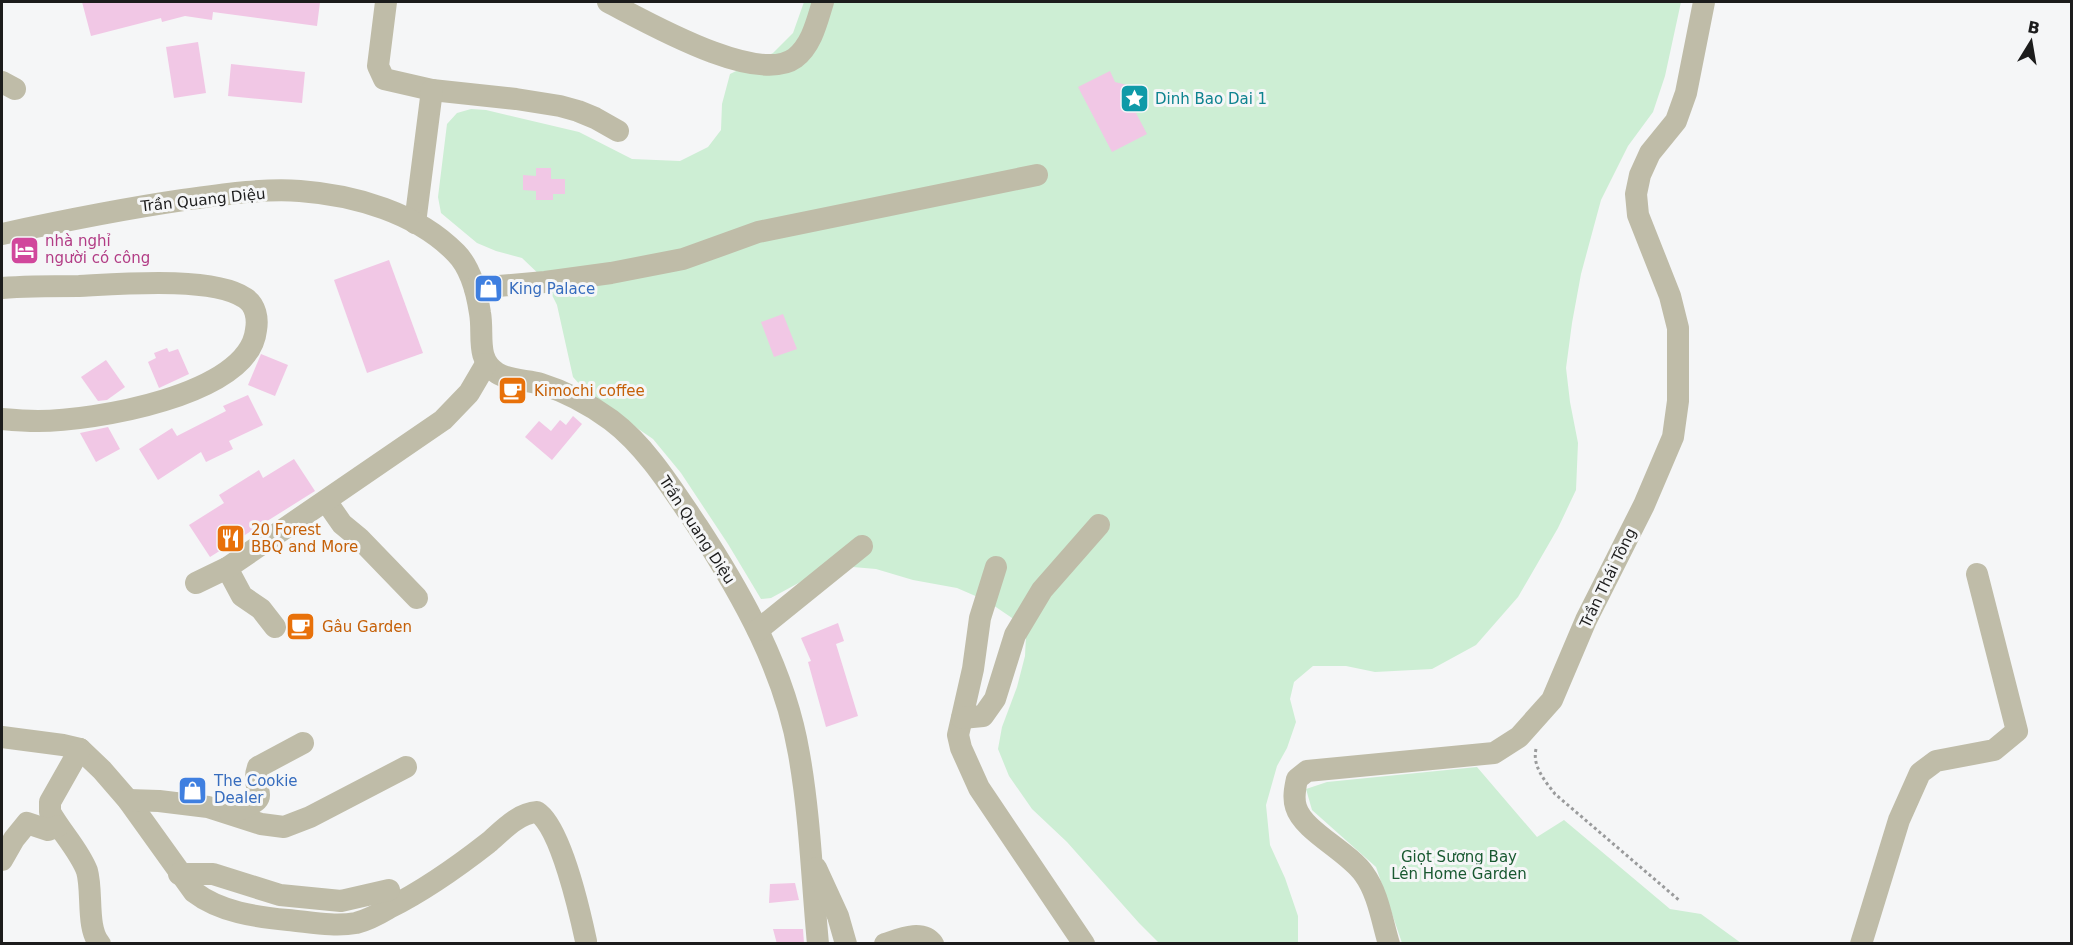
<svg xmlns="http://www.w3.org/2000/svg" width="2073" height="945" font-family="'DejaVu Sans',sans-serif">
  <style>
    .green { fill: #cdeed4 }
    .building { fill: #f1c7e5 }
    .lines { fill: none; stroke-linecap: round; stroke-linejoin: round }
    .path { stroke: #9a9b9c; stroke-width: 3; stroke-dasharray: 3 3; stroke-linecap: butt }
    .minor { stroke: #bfbca8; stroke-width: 22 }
    .labels { text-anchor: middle; stroke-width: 6; stroke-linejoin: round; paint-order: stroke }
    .culture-label { font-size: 15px; fill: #0d838f; stroke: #f5f6f7; text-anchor: start }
    .street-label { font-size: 15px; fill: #1c1c1c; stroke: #f5f6f7 }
    .hotel-label { font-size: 15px; fill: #b23c85; stroke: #f5f6f7; text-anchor: start }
    .shop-label { font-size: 15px; fill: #366cbe; stroke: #f5f6f7; text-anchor: start }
    .food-label { font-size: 15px; fill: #c56008; stroke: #f5f6f7; text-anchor: start }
    .park-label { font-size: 15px; fill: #195931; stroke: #f5f6f7 }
  </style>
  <rect width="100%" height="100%" fill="#f5f6f7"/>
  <g class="green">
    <polygon points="804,2 1681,2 1665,76 1653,112 1628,146 1601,200 1581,274 1572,323 1566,368 1570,402 1578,443 1576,490 1558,528 1518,597 1476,645 1432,669 1375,672 1346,666 1313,666 1294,682 1290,699 1296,722 1287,748 1277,766 1266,805 1270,845 1285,878 1298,916 1298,943 1159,943 1139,923 1067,842 1032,809 1009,776 998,749 1002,727 1017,687 1025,656 1026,636 1015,620 987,601 957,588 913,580 876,569 841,566 804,580 771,598 761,599 728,544 681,473 653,439 590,396 573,377 557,305 544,279 522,258 496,251 477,243 441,213 438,197 447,124 457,113 471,109 486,110 579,132 632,159 680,161 708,147 721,130 722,104 730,74 773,53 793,33"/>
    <polygon points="1477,767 1537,837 1564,820 1670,909 1701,914 1741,943 1402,943 1376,867 1312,810 1306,789 1327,782"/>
  </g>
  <g class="building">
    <polygon points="82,2 320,2 317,26 213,12 212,20 185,16 162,22 161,18 91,36"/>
    <polygon points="198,42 206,93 174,98 166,47"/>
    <polygon points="231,64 305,72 302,103 228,96"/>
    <polygon points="1110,71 1115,82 1135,87 1145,107 1136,113 1147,134 1112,152 1078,87"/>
    <polygon points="536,168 551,168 551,179 565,179 565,194 553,194 553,200 536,200 536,191 523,190 523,175 536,176"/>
    <polygon points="389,260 423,353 367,373 334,280"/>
    <polygon points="783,314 797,349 774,357 761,322"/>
    <polygon points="167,348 169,352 178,349 189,374 159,388 148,362 156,358 154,353"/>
    <polygon points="261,354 288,365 275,396 248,385"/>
    <polygon points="106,360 125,387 107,400 98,401 81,377"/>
    <polygon points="248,395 263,425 229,441 233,449 206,462 201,452 158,480 139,449 172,428 177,436 226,411 223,406"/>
    <polygon points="573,416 582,424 552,460 525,437 539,421 551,431 560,420 566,425"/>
    <polygon points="108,427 120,449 96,462 80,433"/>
    <polygon points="294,459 315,491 210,557 189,525 224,503 219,495 259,470 263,478"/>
    <polygon points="838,623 844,641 836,644 858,716 826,727 808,662 811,661 801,638"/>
    <polygon points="795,883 799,900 769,903 770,884"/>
    <polygon points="773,929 803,929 804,944 777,944"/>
  </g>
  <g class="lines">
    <path class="path" d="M1536,749C1532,766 1545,781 1555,794L1680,901"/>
    <g class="minor">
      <polyline points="386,2 378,66 384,79 432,90 516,99 560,106 578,111 595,118 618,131"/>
      <path d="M608,2C645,21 757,86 795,58C812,45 817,21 823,2"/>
      <polyline points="2,82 15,89"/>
      <polyline points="415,223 432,90"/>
      <path d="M2,234C62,221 122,209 183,200C219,195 263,188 300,191C355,195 417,213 456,253C470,267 477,293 480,313C484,335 475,359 497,373C509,381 528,380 541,384C567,392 589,404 611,420C647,447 673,490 698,527C743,596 785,671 799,754C810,816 812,880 818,944"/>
      <path d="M2,288C27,286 53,286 79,286C119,284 213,276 245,298C256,305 258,319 256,330C249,396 91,421 38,421C26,421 13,420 2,419"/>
      <polyline points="475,288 545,282 611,273 683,259 758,232 1037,175"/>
      <polyline points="326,501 342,524 359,538 417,598"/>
      <polyline points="996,567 980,618 973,669 958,735 961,748 979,788 1084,944"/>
      <polyline points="227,568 242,596 261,609 275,627"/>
      <polyline points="196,583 227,568 443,420 469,393 486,364"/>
      <polyline points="758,630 862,546"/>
      <polyline points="962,718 983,716 995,699 1015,635 1042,590 1099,525"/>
      <path d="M2,737L63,745L80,749L102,770L128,800L194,892C220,912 256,917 288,920C310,922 334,927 356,923C368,920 379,914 389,908C425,890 456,868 488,843C502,831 518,813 537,812C561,827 580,913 586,941"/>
      <path d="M80,749L50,802V812C61,832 79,850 87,871C93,892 86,929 100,944"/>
      <polyline points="128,800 159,801 208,807 261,824 284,827 310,817 406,767"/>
      <path d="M230,813C280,796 248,795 258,767L303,743"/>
      <polyline points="2,860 14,839 27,823 48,830 58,826"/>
      <polyline points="816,868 838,916 846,944"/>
      <polyline points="179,874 213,874 280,895 341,901 389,890"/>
      <path d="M885,944C900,939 922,929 933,944"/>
      <path d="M1389,944C1382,921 1378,893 1364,874C1348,851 1303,831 1296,807C1293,798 1295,788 1297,779L1307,771L1494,753L1519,737L1552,700L1586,620L1644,505L1673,437L1678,401V328L1670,296L1638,215L1636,194L1640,175L1650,153L1676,121L1686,93L1704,2"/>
      <polyline points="1861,944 1899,820 1920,773 1936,761 1994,750 2017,731 1977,574"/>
    </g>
  </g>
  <defs>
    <symbol id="sight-square" viewBox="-11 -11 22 22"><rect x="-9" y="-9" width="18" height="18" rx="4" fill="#0f9aa8" stroke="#f5f6f7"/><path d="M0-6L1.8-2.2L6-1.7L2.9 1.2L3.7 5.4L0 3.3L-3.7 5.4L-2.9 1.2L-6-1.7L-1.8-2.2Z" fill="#fff"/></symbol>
    <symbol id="hotel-square" viewBox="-11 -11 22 22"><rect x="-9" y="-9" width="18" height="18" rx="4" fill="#d1479c" stroke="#f5f6f7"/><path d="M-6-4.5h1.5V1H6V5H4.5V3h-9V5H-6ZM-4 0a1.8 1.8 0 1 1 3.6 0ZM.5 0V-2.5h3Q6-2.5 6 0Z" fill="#fff"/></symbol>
    <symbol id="shop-square" viewBox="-11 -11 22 22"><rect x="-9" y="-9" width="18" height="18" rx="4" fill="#3f7fe0" stroke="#f5f6f7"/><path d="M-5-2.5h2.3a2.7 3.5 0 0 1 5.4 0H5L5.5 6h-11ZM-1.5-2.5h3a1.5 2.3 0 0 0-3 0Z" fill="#fff"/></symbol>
    <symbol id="cafe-square" viewBox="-11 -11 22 22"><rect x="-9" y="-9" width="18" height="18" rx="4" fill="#e8710a" stroke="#f5f6f7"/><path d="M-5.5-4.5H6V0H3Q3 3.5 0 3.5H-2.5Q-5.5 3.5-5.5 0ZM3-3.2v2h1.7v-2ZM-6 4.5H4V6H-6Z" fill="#fff"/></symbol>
    <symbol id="restaurant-square" viewBox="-11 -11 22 22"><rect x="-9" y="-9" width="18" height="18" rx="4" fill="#e8710a" stroke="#f5f6f7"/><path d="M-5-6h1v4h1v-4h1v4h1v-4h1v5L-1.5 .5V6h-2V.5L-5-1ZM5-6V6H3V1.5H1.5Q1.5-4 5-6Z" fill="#fff"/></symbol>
  </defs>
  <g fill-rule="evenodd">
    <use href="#sight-square" x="1118" y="82" width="33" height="33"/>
    <use href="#hotel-square" x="8" y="234" width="33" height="33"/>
    <use href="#shop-square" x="472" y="272" width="33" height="33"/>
    <use href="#cafe-square" x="496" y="374" width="33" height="33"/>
    <use href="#restaurant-square" x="214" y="522" width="33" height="33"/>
    <use href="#cafe-square" x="284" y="610" width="33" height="33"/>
    <use href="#shop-square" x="176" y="774" width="33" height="33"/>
  </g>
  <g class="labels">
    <g class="culture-label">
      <text x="1155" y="104">Dinh Bao Dai 1</text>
    </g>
    <g class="street-label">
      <text transform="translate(203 200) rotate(-6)" y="5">Trần Quang Diệu</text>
      <text transform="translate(697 530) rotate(57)" y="5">Trần Quang Diệu</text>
      <text transform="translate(1608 578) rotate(-64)" y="5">Trần Thái Tông</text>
    </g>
    <g class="hotel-label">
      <text x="45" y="246">nhà nghỉ<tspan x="45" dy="17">người có công</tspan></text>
    </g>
    <g class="shop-label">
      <text x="509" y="294">King Palace</text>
      <text x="214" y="786">The Cookie<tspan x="214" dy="17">Dealer</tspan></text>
    </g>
    <g class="food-label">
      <text x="534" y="396">Kimochi coffee</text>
      <text x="251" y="535">20 Forest<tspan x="251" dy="17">BBQ and More</tspan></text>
      <text x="322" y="632">Gâu Garden</text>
    </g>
    <g class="park-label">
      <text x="1459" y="862">Giọt Sương Bay<tspan x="1459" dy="17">Lên Home Garden</tspan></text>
    </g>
  </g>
  <rect width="2073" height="945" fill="none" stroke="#1c1c1c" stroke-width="6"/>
  <g transform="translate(2031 42) rotate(11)" stroke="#f5f6f7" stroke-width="4.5" paint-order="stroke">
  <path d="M0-4.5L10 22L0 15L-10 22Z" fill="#1c1c1c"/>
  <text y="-9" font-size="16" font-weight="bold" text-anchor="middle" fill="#1c1c1c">B</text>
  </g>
</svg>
